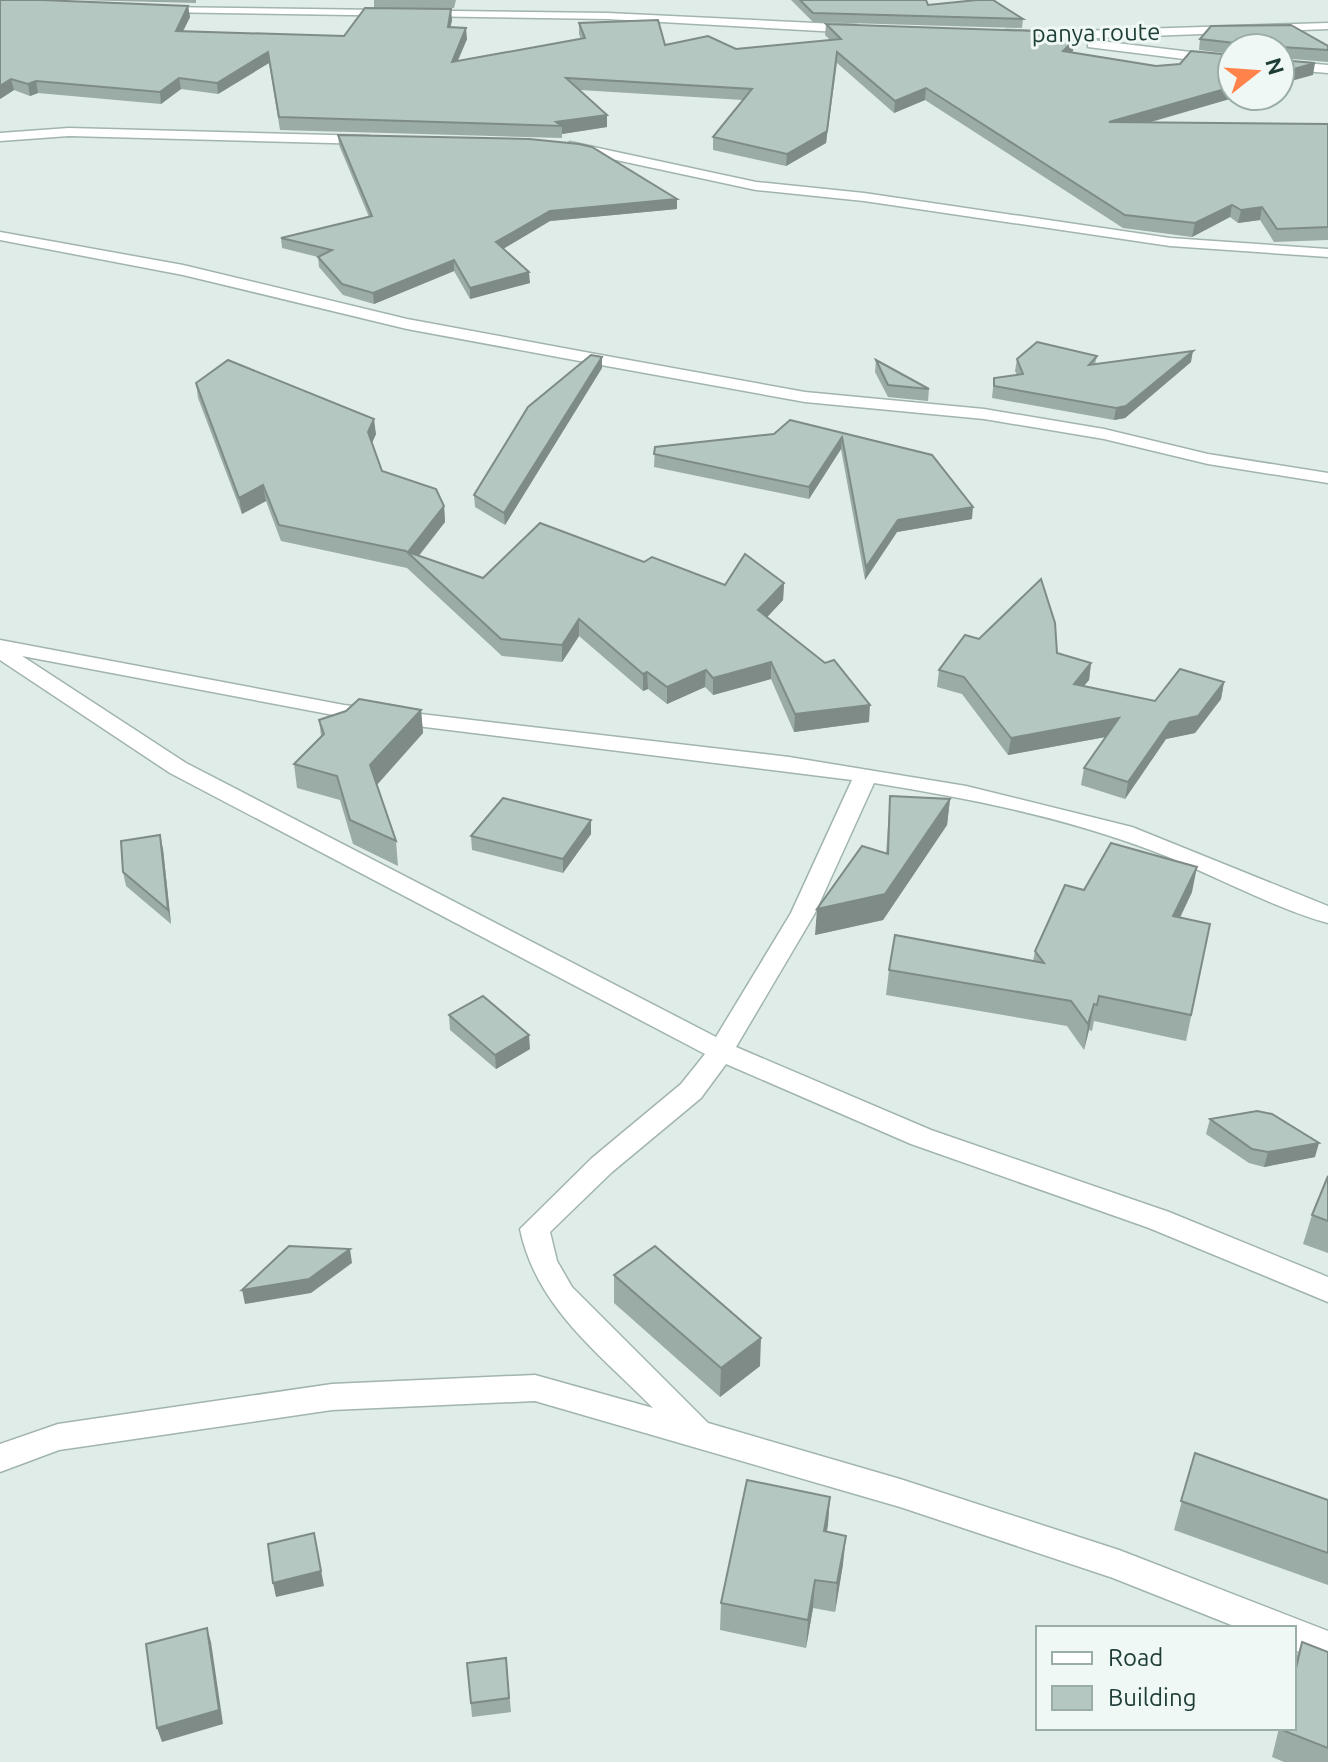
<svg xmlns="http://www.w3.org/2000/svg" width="1328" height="1762" font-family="Ubuntu,sans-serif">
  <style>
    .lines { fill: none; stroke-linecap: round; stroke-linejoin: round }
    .minor-casing { stroke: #a1b4af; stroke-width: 3 }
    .minor { fill: #fff; fill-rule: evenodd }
    .wall { fill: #9baba5 }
    .shaded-wall { fill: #7e8b86 }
    .building { fill: #b4c7c0; stroke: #7e8b86; stroke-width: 2 }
    .labels { text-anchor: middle; stroke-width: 6; stroke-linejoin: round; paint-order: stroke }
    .far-street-label { font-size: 24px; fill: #1e3d37; stroke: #eff8f4 }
  </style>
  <rect width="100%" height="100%" fill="#dfece7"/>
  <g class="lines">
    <defs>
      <g id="minor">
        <polygon points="158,7 608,13 857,25 863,29 857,33 608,19 154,12"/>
        <polygon points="1328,23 1328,29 1046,40 1000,34 1006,30 1046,32"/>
        <polygon points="1092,40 1232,57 1232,65 1088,47 1088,41"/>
        <polygon points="1280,61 1328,65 1328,73 1280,69"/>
        <polygon points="69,128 369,136 376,140 369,144 69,136 0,141 0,133"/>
        <polygon points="570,142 756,182 864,193 1170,238 1328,249 1328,257 1170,246 864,201 756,190 565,149 563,146"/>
        <polygon points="0,232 183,265 407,319 601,355 805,392 984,409 1104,429 1208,454 1328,473 1328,483 1208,464 1104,439 984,419 805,402 601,365 407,329 183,275 0,240"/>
        <path d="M0,640L344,705L789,757L966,786L1132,827L1328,906V923C1273,908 1208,872 1153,851C1063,817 968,798 874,783L815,913L736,1047L931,1130L1169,1212L1328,1277V1302L1149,1228L911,1144L726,1064L701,1098L612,1172L550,1232L557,1261L572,1287L708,1423L900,1479L1119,1550L1328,1631V1663L1294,1650V1628H1239L1113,1578L900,1507L535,1401L332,1410L59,1450L0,1472V1444L58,1424L332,1384L535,1375L653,1408C599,1353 536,1307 520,1229L592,1158L681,1084L705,1054L170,773L0,660ZM22,656L344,717L852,780L791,913L716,1037L186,763Z"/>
      </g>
    </defs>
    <use href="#minor" class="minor-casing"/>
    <use href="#minor" class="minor"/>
  </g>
  <g class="wall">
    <polygon points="0,0 188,6 190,17 183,32 344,36 452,20 450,27 467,39 458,61 581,39 579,34 579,23 665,45 736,49 830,40 825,35 826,24 1035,35 1074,40 1073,51 1071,53 1232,96 1240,96 1148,123 1328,124 1328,240 1274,242 1260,220 1238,223 1230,217 1192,237 1123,228 925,100 894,113 837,63 826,143 786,166 713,150 713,137 743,100 580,90 607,115 607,127 562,134 562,138 280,130 269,63 218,94 181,89 161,104 38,93 30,96 14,90 0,99"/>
    <polygon points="78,0 196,0 196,3"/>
    <polygon points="374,0 456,0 454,8 374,8"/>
    <polygon points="791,0 926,0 928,5 1023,19 1022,28 813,22"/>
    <polygon points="1200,39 1328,46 1328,62 1280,58 1280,48 1232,48 1232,54 1199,50"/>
    <polygon points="338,135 677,209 550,221 503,249 530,283 470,299 454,271 374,304 343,295 319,267 318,257 282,248 281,238 369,217 339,145"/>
    <polygon points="1097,356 1095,364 1191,362 1125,418 1114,420 992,398 994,378 1017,375 1015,371 1017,359"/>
    <polygon points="876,360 929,389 928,401 888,397 875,372"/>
    <polygon points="602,368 505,525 475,507 474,495"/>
    <polygon points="196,383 376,434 372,442 382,471 444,506 445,522 419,556 483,578 644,562 725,585 784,583 783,600 767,617 869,722 794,732 771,679 713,695 705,687 667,704 648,689 643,691 579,636 562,662 502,656 407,568 281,541 266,501 242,514 198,398"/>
    <polygon points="790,420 932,455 972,519 897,532 865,580 841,449 809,499 654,467 655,447 774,434"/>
    <polygon points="979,639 1057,653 1091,663 1089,680 1083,686 1155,701 1224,682 1221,699 1195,733 1166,739 1125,799 1081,785 1084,768 1106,737 1008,755 962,694 937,687 939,670"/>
    <polygon points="421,710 423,733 377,785 396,841 398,866 353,844 340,800 297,788 294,764 321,736 319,720"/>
    <polygon points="890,796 950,799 947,825 883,920 815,935 886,854"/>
    <polygon points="591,820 591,834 563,873 472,850 471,836"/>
    <polygon points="163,849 171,924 126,886 123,872"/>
    <polygon points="1084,890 1192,892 1180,918 1210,924 1186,1041 1094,1021 1092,1031 1089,1030 1084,1050 1067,1026 886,995 889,970 1033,961 1035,951"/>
    <polygon points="449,1015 530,1049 496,1069 450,1030"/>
    <polygon points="1210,1119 1315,1157 1264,1167 1249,1163 1206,1134"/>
    <polygon points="1328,1176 1328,1253 1303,1244 1312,1215"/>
    <polygon points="614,1275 760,1366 720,1397 614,1303"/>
    <polygon points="1195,1453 1328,1500 1328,1585 1174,1530"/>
    <polygon points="830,1497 827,1532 843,1564 835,1612 813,1608 806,1648 720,1630 721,1603"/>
    <polygon points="1302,1642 1328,1652 1328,1762 1284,1762 1272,1757 1279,1728 1294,1728 1294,1664"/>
    <polygon points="506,1658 511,1712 472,1717 467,1663"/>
  </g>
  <g class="shaded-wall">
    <polygon points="188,6 190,17 177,42 176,31"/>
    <polygon points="451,9 452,20 448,39 448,27"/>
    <polygon points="466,28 467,39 452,73 452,62"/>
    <polygon points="1074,40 1073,51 1061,63 1063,51"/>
    <polygon points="268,52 269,63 218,94 217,83"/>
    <polygon points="837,52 826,143 786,166 787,154"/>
    <polygon points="1315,63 1313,75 1280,84 1280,73"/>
    <polygon points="179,78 181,89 161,104 160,92"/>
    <polygon points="11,79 14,90 0,99 0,86"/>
    <polygon points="36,81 38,93 30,96 28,84"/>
    <polygon points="1232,87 1232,96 1240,96 1108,134 1109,122"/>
    <polygon points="926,88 925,100 894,113 895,101"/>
    <polygon points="607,115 607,127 562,134 562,126 556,122"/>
    <polygon points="677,199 677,209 550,221 496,253 496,242 550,211"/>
    <polygon points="1232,205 1230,217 1192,237 1195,223"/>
    <polygon points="1262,207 1260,220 1238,223 1241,210"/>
    <polygon points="454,260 454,271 374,304 373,293"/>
    <polygon points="529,272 530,283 470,299 470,288"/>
    <polygon points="1193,351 1191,362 1125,418 1114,420 1116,408"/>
    <polygon points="602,357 602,368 505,525 504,513"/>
    <polygon points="374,419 376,434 370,448 368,432"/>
    <polygon points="842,437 841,449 809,499 809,487"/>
    <polygon points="263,485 266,501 242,514 239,498"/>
    <polygon points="444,506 445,522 415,560 408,552"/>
    <polygon points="973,507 972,519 897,532 865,580 866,567 898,520"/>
    <polygon points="784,583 783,600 758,627 758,610"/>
    <polygon points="579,619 579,636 562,662 562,645"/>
    <polygon points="771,662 771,679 713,695 713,678"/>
    <polygon points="1091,663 1089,680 1072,701 1074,684"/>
    <polygon points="706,670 705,687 667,704 667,687"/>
    <polygon points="647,672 648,689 643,691 643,674"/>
    <polygon points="1224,682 1221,699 1195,733 1166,739 1125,799 1128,782 1170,722"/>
    <polygon points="870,705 869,722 794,732 795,714"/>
    <polygon points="421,710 423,733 373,789 370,765"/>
    <polygon points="1119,718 1116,735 1008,755 1011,738"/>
    <polygon points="950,799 947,825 883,920 815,935 817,909 885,894"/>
    <polygon points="591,820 591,834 563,873 563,859"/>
    <polygon points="160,835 163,849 171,924 168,910"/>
    <polygon points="1197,867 1192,892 1168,942 1173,916"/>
    <polygon points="1094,1004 1089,1030 1084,1050 1088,1024"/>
    <polygon points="529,1035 530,1049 496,1069 495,1055"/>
    <polygon points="1319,1143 1315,1157 1264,1167 1268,1152"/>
    <polygon points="350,1249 352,1263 311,1293 245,1304 242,1290"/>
    <polygon points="761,1338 760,1366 720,1397 721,1368"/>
    <polygon points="830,1497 828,1525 821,1559 824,1531"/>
    <polygon points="314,1533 324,1586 276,1597 273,1583"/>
    <polygon points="846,1536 843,1564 835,1612 837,1583"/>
    <polygon points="815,1580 813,1608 806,1648 808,1620"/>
    <polygon points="207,1628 211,1642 223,1724 162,1742 157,1728"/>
  </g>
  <g class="building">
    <polygon points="0,0 42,0 188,6 176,31 344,36 365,8 451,9 448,27 466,28 452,62 585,38 579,23 658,20 665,45 708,36 736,49 841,39 826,24 1036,31 1035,35 1074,40 1063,51 1156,66 1180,64 1191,51 1232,55 1232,87 1109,122 1328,124 1328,227 1277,229 1262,207 1241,210 1232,205 1195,223 1125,215 926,88 895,101 837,52 827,131 787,154 713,137 752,89 566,78 607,115 556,122 562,126 279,117 268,52 217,83 179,78 160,92 36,81 28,84 11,79 0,86"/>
    <polygon points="800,0 926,0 928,5 977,0 993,0 1023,19 813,13"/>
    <polygon points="1291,25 1328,46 1328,50 1282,47 1280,59 1280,48 1235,48 1234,43 1200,39 1211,26"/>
    <polygon points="1280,60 1315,63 1280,73"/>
    <polygon points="338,135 529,139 579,144 592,147 677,199 550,211 496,242 529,272 470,288 454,260 373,293 342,284 318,257 332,250 281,238 372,216"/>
    <polygon points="1037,342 1097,356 1089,365 1193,351 1126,406 1116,408 994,386 994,378 1023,374 1017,359"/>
    <polygon points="591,355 602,357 504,513 474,495 528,407"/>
    <polygon points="228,360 374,419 368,432 382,471 436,489 444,506 408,552 483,578 540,523 644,562 652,557 725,585 745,554 784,583 758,610 825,663 834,660 870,705 795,714 771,662 713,678 706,670 667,687 647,672 643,674 579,619 562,645 501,639 406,551 279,525 263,485 239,498 196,383"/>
    <polygon points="876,360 929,389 888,385"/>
    <polygon points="790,420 932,455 973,507 898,520 866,567 842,437 809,487 654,454 655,447 774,434"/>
    <polygon points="1041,579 1055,623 1057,653 1091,663 1074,684 1155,701 1180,669 1224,682 1198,716 1170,722 1128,782 1084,768 1119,718 1011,738 964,677 939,670 965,635 979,639"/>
    <polygon points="359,699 421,710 370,765 396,841 350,820 337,776 294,764 324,734 319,720 346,711"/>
    <polygon points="890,796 950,799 885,894 817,909 862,846 888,854"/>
    <polygon points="503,798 591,820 563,859 471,836"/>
    <polygon points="160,835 168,910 123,872 121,841"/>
    <polygon points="1111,843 1197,867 1173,916 1210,924 1191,1015 1099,996 1097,1005 1094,1004 1088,1024 1071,1001 889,970 895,935 1044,963 1035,951 1065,885 1084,890"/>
    <polygon points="483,996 529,1035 495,1055 449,1015"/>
    <polygon points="1257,1111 1272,1114 1319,1143 1268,1152 1252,1149 1210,1119"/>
    <polygon points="1328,1176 1328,1221 1312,1215"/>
    <polygon points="289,1246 350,1249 309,1279 242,1290"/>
    <polygon points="655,1246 761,1338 721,1368 614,1275"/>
    <polygon points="1195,1453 1328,1500 1328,1553 1181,1501"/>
    <polygon points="747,1480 830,1497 824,1531 846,1536 837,1583 815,1580 808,1620 721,1603"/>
    <polygon points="314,1533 321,1571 273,1583 268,1544"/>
    <polygon points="207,1628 219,1710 157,1728 146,1644"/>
    <polygon points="1302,1642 1328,1652 1328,1748 1282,1730 1283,1728 1294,1728 1294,1677"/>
    <polygon points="506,1658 509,1698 471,1703 467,1663"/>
  </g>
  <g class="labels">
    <g class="far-street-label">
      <text transform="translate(1096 33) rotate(-1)" y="8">panya route</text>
    </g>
  </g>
  <rect x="1036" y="1626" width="260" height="104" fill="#eff8f4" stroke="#9bada8" stroke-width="2"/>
  <rect x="1052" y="1652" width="40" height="12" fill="#ffffff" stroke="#9bada8" stroke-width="2"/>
  <text x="1108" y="1666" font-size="24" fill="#1e3d37">Road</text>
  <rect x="1052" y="1686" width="40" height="24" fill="#b4c7c0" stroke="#9bada8" stroke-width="2"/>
  <text x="1108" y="1706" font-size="24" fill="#1e3d37">Building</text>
  <g transform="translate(1256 72) rotate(73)"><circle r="38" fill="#eff8f4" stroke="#9bada8" stroke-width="2"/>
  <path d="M0-6L14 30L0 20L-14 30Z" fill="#ff834a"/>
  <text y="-12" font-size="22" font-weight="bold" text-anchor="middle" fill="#1e3d37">N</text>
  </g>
</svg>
